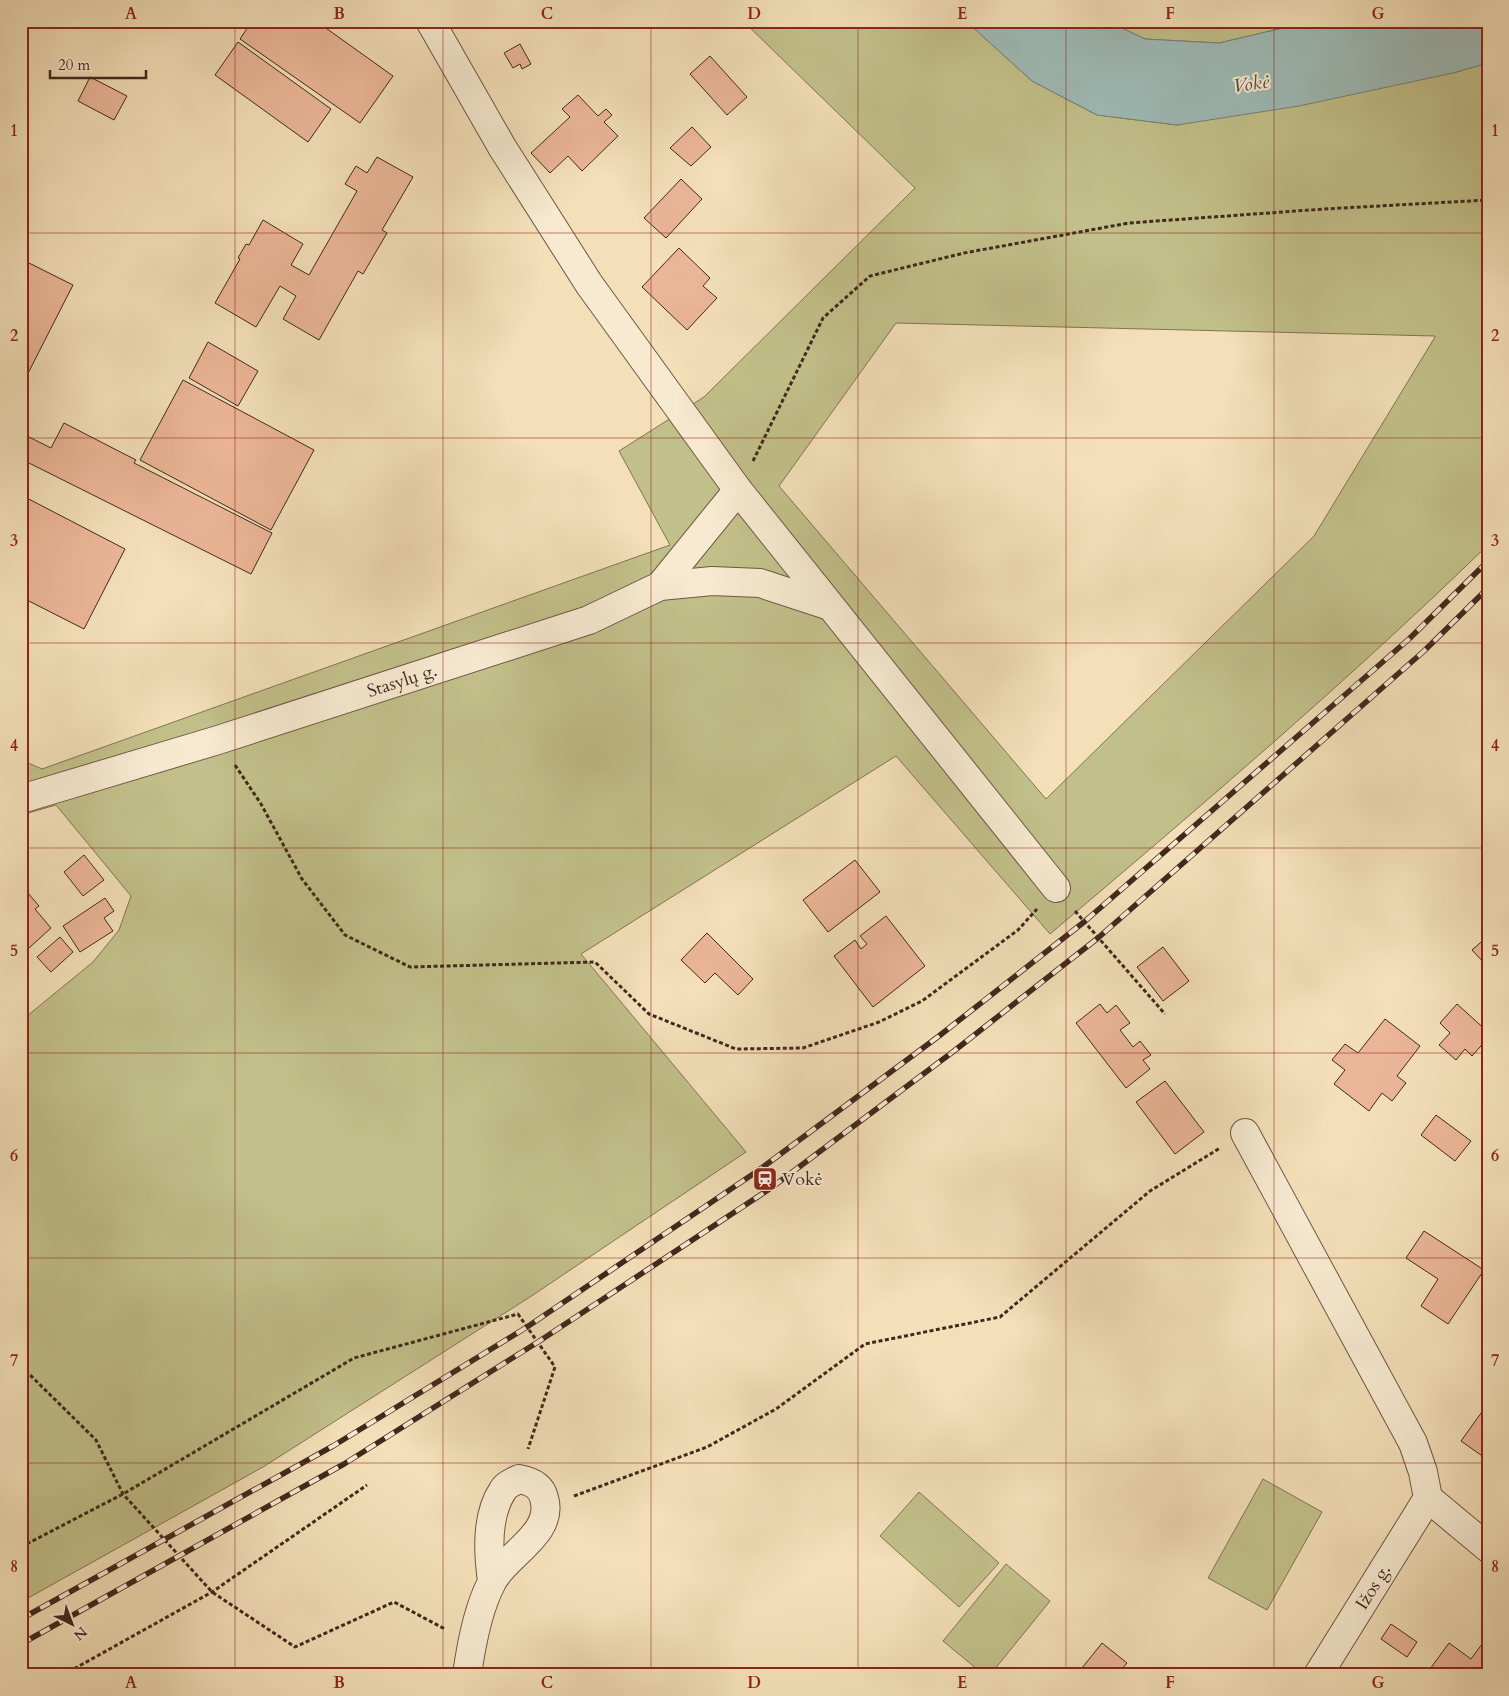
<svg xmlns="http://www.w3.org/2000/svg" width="1509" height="1696" font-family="Cardo,serif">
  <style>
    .green { fill: #c2c08a; stroke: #827454; fill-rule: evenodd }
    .water { fill: #9ebbb7; stroke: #798079 }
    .building { fill: #ebb697; stroke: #41281d }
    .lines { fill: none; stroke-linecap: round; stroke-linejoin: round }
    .minor-casing { stroke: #6e5644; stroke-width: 30 }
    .path { stroke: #41281d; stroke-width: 3; stroke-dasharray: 4 2.5; stroke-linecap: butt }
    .minor { stroke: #f7ead1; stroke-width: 28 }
    .rail-casing { stroke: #41281d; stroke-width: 5.5 }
    .rail { stroke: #f7ead1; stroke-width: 4; stroke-dasharray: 11; stroke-linecap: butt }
    .grid { fill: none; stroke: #8f2418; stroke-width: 1; stroke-opacity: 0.55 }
    .labels { text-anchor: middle; stroke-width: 4; stroke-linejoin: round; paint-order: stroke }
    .street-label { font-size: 18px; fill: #41281d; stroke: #f7ead1 }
    .poi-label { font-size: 18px; fill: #41281d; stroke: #f7ead1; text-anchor: start }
    .water-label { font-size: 19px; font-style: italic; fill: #584d44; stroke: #f7ead1 }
    .neatline { fill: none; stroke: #8f2418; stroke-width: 2 }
    .grid-label { font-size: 16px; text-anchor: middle; font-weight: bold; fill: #8f2418 }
  </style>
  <rect width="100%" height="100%" fill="#f3dfb8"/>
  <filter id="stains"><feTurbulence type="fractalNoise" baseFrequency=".004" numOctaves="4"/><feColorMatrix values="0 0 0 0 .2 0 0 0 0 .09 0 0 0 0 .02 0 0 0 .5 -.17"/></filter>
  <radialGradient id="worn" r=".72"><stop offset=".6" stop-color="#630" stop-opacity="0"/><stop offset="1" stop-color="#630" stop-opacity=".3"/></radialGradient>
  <g class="green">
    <path d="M743,21H966L1032,81L1097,115L1177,125L1453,73L1488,63V545C1348,681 1199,808 1050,934L896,756L581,954L746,1152L530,1297L263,1467L21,1602V1021L93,962L119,930L131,896L56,805L21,815V760L42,769L670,545L619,451L704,397L915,188ZM896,323L1435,336V337L1314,536L1046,799L779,486Z"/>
    <polygon points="1107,21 1313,21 1219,43 1145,39"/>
    <polygon points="1263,1479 1322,1512 1267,1610 1208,1578"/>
    <polygon points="919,1492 999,1563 959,1607 880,1536"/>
    <polygon points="1006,1564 1050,1601 990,1675 984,1675 943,1641"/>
  </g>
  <polygon class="water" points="966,21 1107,21 1145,39 1219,43 1313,21 1488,21 1488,63 1453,73 1299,106 1177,125 1097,115 1032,81"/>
  <g class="building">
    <polygon points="252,21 316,21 393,76 360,123 240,39"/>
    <polygon points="238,42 331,109 308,142 215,75"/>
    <polygon points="520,44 531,64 522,69 520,64 513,68 504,53"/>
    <polygon points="710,56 747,97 727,115 690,74"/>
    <polygon points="90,77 127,96 114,120 78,101"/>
    <polygon points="578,95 598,116 606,109 612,115 604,122 618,136 582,171 568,156 550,173 531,153 570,117 562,109"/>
    <polygon points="692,127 711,147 691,166 670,148"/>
    <polygon points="377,157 413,177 382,230 387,233 363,274 358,271 319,340 283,319 296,296 280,286 256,327 215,303 240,259 238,258 246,244 249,245 263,220 303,244 291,265 309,275 357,191 345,184 356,166 367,173"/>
    <polygon points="681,179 702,199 666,238 644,218"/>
    <polygon points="679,248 710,278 703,286 717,298 687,330 642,287"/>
    <polygon points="21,259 73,285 21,387"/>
    <polygon points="208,342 258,371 238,406 189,378"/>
    <polygon points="183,380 314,450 271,530 140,460"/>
    <polygon points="64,423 136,460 134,463 272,533 251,574 21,459 21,433 51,448"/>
    <polygon points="21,495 125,549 84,629 21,597"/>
    <polygon points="84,855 104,880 83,896 64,872"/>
    <polygon points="855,860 880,892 828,932 803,900"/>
    <polygon points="21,893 24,897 28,893 39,906 35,909 51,928 29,948 21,940"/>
    <polygon points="105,898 114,911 104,918 113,931 80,952 63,926"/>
    <polygon points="886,916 925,966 873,1007 834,956 855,940 861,949 867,944 860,936"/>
    <polygon points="707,933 753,979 738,995 715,973 705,983 681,960"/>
    <polygon points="1488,936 1488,967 1472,950"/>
    <polygon points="60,937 73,952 51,972 37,957"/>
    <polygon points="1163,947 1189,981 1163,1001 1137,967"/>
    <polygon points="1100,1004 1107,1013 1116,1005 1130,1023 1120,1030 1133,1047 1140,1041 1151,1055 1143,1060 1150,1069 1126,1088 1076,1023"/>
    <polygon points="1457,1004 1488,1032 1488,1038 1472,1056 1465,1049 1456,1060 1439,1045 1450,1033 1440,1023"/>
    <polygon points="1385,1019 1420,1046 1397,1076 1406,1083 1392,1101 1382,1093 1369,1111 1334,1084 1345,1070 1332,1060 1345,1044 1358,1053"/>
    <polygon points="1165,1081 1204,1132 1175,1154 1136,1102"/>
    <polygon points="1436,1115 1471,1141 1455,1161 1421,1135"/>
    <polygon points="1424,1231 1484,1270 1448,1324 1421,1306 1438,1279 1406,1258"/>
    <polygon points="1484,1409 1488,1412 1488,1460 1461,1441"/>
    <polygon points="1391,1624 1417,1642 1407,1657 1381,1639"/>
    <polygon points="1488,1636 1488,1675 1438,1675 1430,1669 1449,1643 1471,1659"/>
    <polygon points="1102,1643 1127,1663 1117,1675 1091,1675 1082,1668"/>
  </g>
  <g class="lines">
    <defs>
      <g id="minor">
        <polyline points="430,21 502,147 589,284 738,490 1056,888"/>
        <polyline points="660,586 712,581 760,583 830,606"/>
        <path id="s1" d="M21,799L218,740L589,620L660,586L738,490"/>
        <polyline points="1245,1133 1413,1443 1423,1472 1428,1498"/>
        <polyline points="1428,1498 1488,1548"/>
        <path d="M467,1675C471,1646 478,1608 492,1582C505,1555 555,1534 544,1498C541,1485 530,1481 519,1479C513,1482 506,1485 503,1490C486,1515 488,1552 492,1581"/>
        <path id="s2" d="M1318,1675L1428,1498"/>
      </g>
    </defs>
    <use href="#minor" class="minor-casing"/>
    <g class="path">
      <polyline points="753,461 823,318 870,276 964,253 1129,223 1324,209 1488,200"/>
      <polyline points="235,765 261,804 302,879 345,935 410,967 595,962 649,1014 736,1049 803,1048 879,1022 922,1001 1018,930 1037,909"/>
      <polyline points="1075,911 1165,1014"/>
      <polyline points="21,1366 96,1440 123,1494 212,1592 295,1647 394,1602 445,1629"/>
      <polyline points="574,1496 707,1447 776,1409 865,1344 1000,1317 1150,1191 1220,1148"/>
      <polyline points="21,1547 123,1494 354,1358 518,1314 555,1367 528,1449"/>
      <polyline points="63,1675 212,1592 367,1485"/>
    </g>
    <use href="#minor" class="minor"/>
    <defs>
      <g id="rail">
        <polyline points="21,1619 333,1446 527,1327 759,1170 939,1036 1084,922 1409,639 1488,561"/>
        <polyline points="21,1644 344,1464 538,1342 771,1188 954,1051 1098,938 1424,651 1488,588"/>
      </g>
    </defs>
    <use href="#rail" class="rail-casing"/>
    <use href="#rail" class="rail"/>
  </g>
  <path class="grid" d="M235,21V1675M443,21V1675M651,21V1675M858,21V1675M1066,21V1675M1274,21V1675M21,233H1488M21,438H1488M21,643H1488M21,848H1488M21,1053H1488M21,1258H1488M21,1463H1488"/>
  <defs>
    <symbol id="station-square" viewBox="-11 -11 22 22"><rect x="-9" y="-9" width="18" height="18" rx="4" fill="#8f2418" stroke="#f7ead1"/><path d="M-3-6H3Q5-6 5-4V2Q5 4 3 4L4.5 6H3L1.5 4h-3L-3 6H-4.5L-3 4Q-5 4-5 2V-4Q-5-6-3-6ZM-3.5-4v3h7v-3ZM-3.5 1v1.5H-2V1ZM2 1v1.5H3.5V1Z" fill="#fff"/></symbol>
  </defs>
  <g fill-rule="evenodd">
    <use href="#station-square" x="751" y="1165" width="28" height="28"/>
  </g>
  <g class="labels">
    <g class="street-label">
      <text dy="6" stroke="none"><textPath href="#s1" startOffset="399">Stasylų g.</textPath></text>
      <text dy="6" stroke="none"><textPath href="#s2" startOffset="104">Ižos g.</textPath></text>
    </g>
    <g class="poi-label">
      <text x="782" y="1185">Vokė</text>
    </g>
    <g class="water-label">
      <text transform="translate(1251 83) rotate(-8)" y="7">Vokė</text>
    </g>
  </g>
  <rect width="1509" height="1696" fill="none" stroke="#f3dfb8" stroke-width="55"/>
  <g transform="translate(72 1624) rotate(138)" stroke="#f7ead1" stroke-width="4" paint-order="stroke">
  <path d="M0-4L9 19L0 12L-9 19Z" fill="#41281d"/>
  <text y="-8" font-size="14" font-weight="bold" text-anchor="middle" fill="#41281d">N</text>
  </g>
  <path d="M50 70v8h96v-8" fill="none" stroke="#41281d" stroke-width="2.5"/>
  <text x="58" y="70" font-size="15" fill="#41281d" stroke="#f7ead1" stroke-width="4" paint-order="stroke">20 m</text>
  <rect x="28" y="28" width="1454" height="1640" class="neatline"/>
  <g class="grid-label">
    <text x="131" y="19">A</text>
    <text x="339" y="19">B</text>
    <text x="547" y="19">C</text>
    <text x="754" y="19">D</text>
    <text x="962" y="19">E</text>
    <text x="1170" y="19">F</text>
    <text x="1378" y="19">G</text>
    <text x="14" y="136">1</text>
    <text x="1495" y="136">1</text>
    <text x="14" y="341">2</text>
    <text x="1495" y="341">2</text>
    <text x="14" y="546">3</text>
    <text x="1495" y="546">3</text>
    <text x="14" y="751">4</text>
    <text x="1495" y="751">4</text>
    <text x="14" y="956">5</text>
    <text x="1495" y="956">5</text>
    <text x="14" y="1161">6</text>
    <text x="1495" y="1161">6</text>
    <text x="14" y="1366">7</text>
    <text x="1495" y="1366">7</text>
    <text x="14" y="1572">8</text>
    <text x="1495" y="1572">8</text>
    <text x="131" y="1688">A</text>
    <text x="339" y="1688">B</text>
    <text x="547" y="1688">C</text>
    <text x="754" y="1688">D</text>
    <text x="962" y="1688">E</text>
    <text x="1170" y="1688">F</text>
    <text x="1378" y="1688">G</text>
  </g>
  <rect width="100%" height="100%" filter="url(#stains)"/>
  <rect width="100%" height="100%" fill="url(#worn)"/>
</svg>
